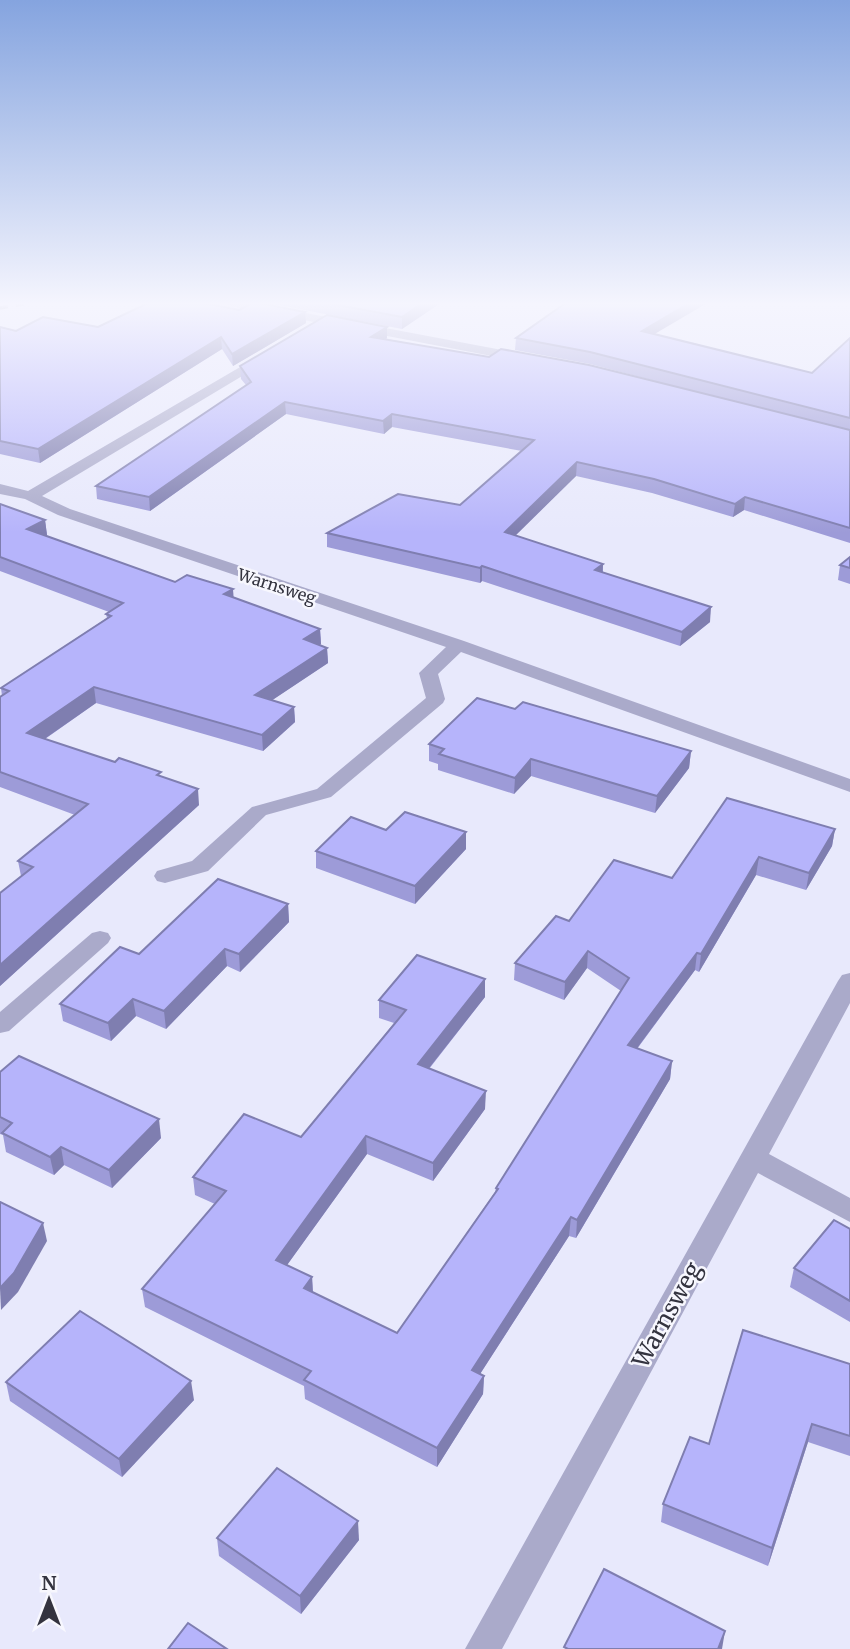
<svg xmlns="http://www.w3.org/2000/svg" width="850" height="1649" font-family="Merriweather,serif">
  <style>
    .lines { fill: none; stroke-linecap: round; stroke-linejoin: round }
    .minor { fill: #aaaaca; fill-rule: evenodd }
    .rail { stroke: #4c4c59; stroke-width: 3.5; stroke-dasharray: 8 8; stroke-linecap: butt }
    .wall { fill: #9d9bd8 }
    .shaded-wall { fill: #7f7eb0 }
    .building { fill: #b6b4fb; stroke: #7f7eb0; stroke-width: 2 }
    .labels { text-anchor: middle; stroke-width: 5; stroke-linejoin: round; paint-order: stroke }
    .far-street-label { font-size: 16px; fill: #33333f; stroke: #f7f7fe }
    .near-street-label { font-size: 23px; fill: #33333f; stroke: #f7f7fe }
  </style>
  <rect width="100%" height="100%" fill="#e8e9fc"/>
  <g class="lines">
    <g class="minor">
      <polygon points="224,302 248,302 523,354 529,358 523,362 230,306"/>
      <polygon points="264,353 269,354 269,360 42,496 70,509 464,641 850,779 850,792 461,652 438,674 445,699 443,703 331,797 266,815 208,871 165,883 157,881 154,876 157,871 192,861 252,807 317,789 426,698 419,673 446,647 58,515 25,499 0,494 0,484 28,491"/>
      <polygon points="100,931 108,933 111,938 108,943 9,1031 0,1033 0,1012 92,933"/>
      <polygon points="850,973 850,1003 769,1154 850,1198 850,1222 758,1173 502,1649 465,1649 838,981 842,975"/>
    </g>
    <polyline class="rail" points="0,308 33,302"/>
  </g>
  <g class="wall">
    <polygon points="269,302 442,302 402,329 269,303"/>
    <polygon points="239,310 305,312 306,323 233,366 222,349 40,463 0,454 0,327 16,331 98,327"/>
    <polygon points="387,327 387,338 386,339 720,398 590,364 515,350 516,338 656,334 812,373 850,338 850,543 744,510 733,517 652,493 576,476 515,535 603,564 603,572 710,622 680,646 482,581 480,583 327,547 327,533 460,505 522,451 392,427 384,434 286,414 150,511 97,499 96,486 246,385 241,379 240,366"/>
    <polygon points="0,504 45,520 47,535 45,536 175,582 233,589 233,597 320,629 321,644 320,645 327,648 328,663 272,700 294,707 295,722 263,751 96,703 45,739 161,777 199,805 0,986 0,893 21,876 18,861 75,815 0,787 0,697 2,696 1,688 107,618 106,614 109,612 0,571"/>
    <polygon points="850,557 850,584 838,580 840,565"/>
    <polygon points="515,709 691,751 689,768 655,813 531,776 514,794 438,770 438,764 429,761 429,744"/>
    <polygon points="835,829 832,846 806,890 756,875 699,972 695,970 637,1049 672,1061 670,1079 576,1238 569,1236 480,1374 484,1376 483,1394 437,1467 305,1399 304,1386 145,1307 142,1289 215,1204 195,1195 193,1177 301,1137 394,1023 379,1018 379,1000 485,997 429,1069 485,1109 433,1181 367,1154 287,1265 312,1277 313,1292 397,1333 495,1192 496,1188 621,991 587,968 564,1000 514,980 515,963 569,921 672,878"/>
    <polygon points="386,830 466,832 466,849 415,904 316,868 316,851"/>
    <polygon points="288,904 289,922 240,972 227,966 166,1029 136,1016 111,1041 63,1021 60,1004 139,954"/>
    <polygon points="0,1072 161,1138 112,1188 64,1165 54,1175 6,1152 3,1135 0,1134"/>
    <polygon points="850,1229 850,1322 790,1287 794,1268"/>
    <polygon points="850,1364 850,1456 808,1442 768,1566 661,1522 663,1504 709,1444"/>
    <polygon points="6,1382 194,1400 122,1477 10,1401"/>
    <polygon points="217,1538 359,1540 301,1614 219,1556"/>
  </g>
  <g class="shaded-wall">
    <polygon points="424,302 442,302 402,329 402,317"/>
    <polygon points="691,302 709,302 641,342 642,331"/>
    <polygon points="305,312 306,323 233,366 232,354"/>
    <polygon points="387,327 387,338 372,348 371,337"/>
    <polygon points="221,337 222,349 40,463 38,449"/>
    <polygon points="285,402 286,414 150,511 149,497"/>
    <polygon points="392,414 392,427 384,434 383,421"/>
    <polygon points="577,462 576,476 505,546 505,532"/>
    <polygon points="745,497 744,510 733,517 735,504"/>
    <polygon points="45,520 47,535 29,544 27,529"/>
    <polygon points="603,564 602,579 595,570"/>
    <polygon points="482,566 482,581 480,583 480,568"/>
    <polygon points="233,589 234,603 224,594"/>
    <polygon points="711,607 710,622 680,646 682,632"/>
    <polygon points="320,629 321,644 305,654 304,639"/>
    <polygon points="327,648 328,663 256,711 255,695"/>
    <polygon points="94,687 96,703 30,749 27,733"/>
    <polygon points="294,707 295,722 263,751 262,735"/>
    <polygon points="691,751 689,768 655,813 657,796"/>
    <polygon points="531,759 531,776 514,794 515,778"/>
    <polygon points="198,789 199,805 0,986 0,965"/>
    <polygon points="835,829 832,846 806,890 809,873"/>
    <polygon points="466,832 466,849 415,904 415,886"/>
    <polygon points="759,857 756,875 699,972 701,954"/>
    <polygon points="288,904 289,922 240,972 239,954"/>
    <polygon points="225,949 227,966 166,1029 164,1011"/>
    <polygon points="588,951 587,968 564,1000 565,982"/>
    <polygon points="697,953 695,970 626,1063 628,1045"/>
    <polygon points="485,979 485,997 418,1082 418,1064"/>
    <polygon points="133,999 136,1016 111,1041 108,1023"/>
    <polygon points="672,1061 670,1079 576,1238 577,1220"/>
    <polygon points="486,1091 485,1109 433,1181 433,1163"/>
    <polygon points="159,1119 161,1138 112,1188 109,1170"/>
    <polygon points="366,1136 367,1154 277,1279 276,1260"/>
    <polygon points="61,1147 64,1165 54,1175 50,1157"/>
    <polygon points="571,1217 569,1236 471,1388 472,1370"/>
    <polygon points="43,1223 47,1241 18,1292 1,1310 0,1288"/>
    <polygon points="312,1277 313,1296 304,1288"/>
    <polygon points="484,1376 483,1394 437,1467 437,1448"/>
    <polygon points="191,1381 194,1400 122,1477 119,1459"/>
    <polygon points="812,1424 808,1442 768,1566 772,1548"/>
    <polygon points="358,1521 359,1540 301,1614 300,1596"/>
    <polygon points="725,1631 722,1649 718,1649"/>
  </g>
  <g class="building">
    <polygon points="150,302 199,302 239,310 254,302 305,312 232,354 221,337 38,449 0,441 0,327 16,331 43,317 98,327"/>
    <polygon points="322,302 424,302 402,317"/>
    <polygon points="567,302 691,302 642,331 812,373 850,338 850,418 590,352 516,338"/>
    <polygon points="327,315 387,327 371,337 489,357 501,349 589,365 850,430 850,528 745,497 735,504 654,479 577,462 505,532 603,564 595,570 711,607 682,632 482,566 480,568 327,533 398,494 460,505 534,440 392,414 383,421 285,402 149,497 96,486 251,382 240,366"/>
    <polygon points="0,504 45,520 27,529 175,582 187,575 233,589 224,594 320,629 304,639 327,648 255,695 294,707 262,735 94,687 27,733 115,762 119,758 161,772 157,775 198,789 0,965 0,893 33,867 18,861 88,804 0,772 0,697 9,691 1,688 111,616 106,614 123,603 0,557"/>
    <polygon points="850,557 850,568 840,565"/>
    <polygon points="477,698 515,709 523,702 691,751 657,796 531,759 515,778 439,754 444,749 429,744"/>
    <polygon points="727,798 835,829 809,873 759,857 701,954 697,953 628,1045 672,1061 577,1220 571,1217 472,1370 484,1376 437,1448 304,1380 311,1371 142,1289 226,1191 193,1177 244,1114 301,1137 406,1010 379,1000 417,955 485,979 418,1064 486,1091 433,1163 366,1136 276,1260 312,1277 304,1288 397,1333 498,1189 496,1188 629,978 588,951 565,982 515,963 556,916 569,921 614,860 672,878"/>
    <polygon points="405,812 466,832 415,886 316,851 351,817 386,830"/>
    <polygon points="218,879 288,904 239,954 225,949 164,1011 133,999 108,1023 60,1004 120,947 139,954"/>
    <polygon points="19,1056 159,1119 109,1170 61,1147 50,1157 2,1133 12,1123 0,1117 0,1072"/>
    <polygon points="0,1202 43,1223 14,1273 0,1288"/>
    <polygon points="834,1220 850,1229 850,1301 794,1268"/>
    <polygon points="80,1311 191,1381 119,1459 6,1382"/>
    <polygon points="743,1330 850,1364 850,1436 812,1424 772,1548 663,1504 690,1437 709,1444"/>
    <polygon points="277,1468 358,1521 300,1596 217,1538"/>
    <polygon points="604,1569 725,1631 718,1649 568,1649 564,1647"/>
    <polygon points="188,1623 227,1649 168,1649"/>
  </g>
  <linearGradient id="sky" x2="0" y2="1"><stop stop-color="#85a4df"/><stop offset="0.57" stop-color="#f5f5fe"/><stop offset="1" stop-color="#f5f5fe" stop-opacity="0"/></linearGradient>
  <rect width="850" height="533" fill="url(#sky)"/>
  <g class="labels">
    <g class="far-street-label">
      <text transform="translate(277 586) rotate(18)" y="6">Warnsweg</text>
    </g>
    <g class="near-street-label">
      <text transform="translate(667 1315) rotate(-61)" y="8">Warnsweg</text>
    </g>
  </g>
  <g transform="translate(49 1600)" stroke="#f7f7fe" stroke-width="5" paint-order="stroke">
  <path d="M0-5L12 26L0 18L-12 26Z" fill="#33333f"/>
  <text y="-10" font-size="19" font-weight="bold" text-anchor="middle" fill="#33333f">N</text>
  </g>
</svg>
